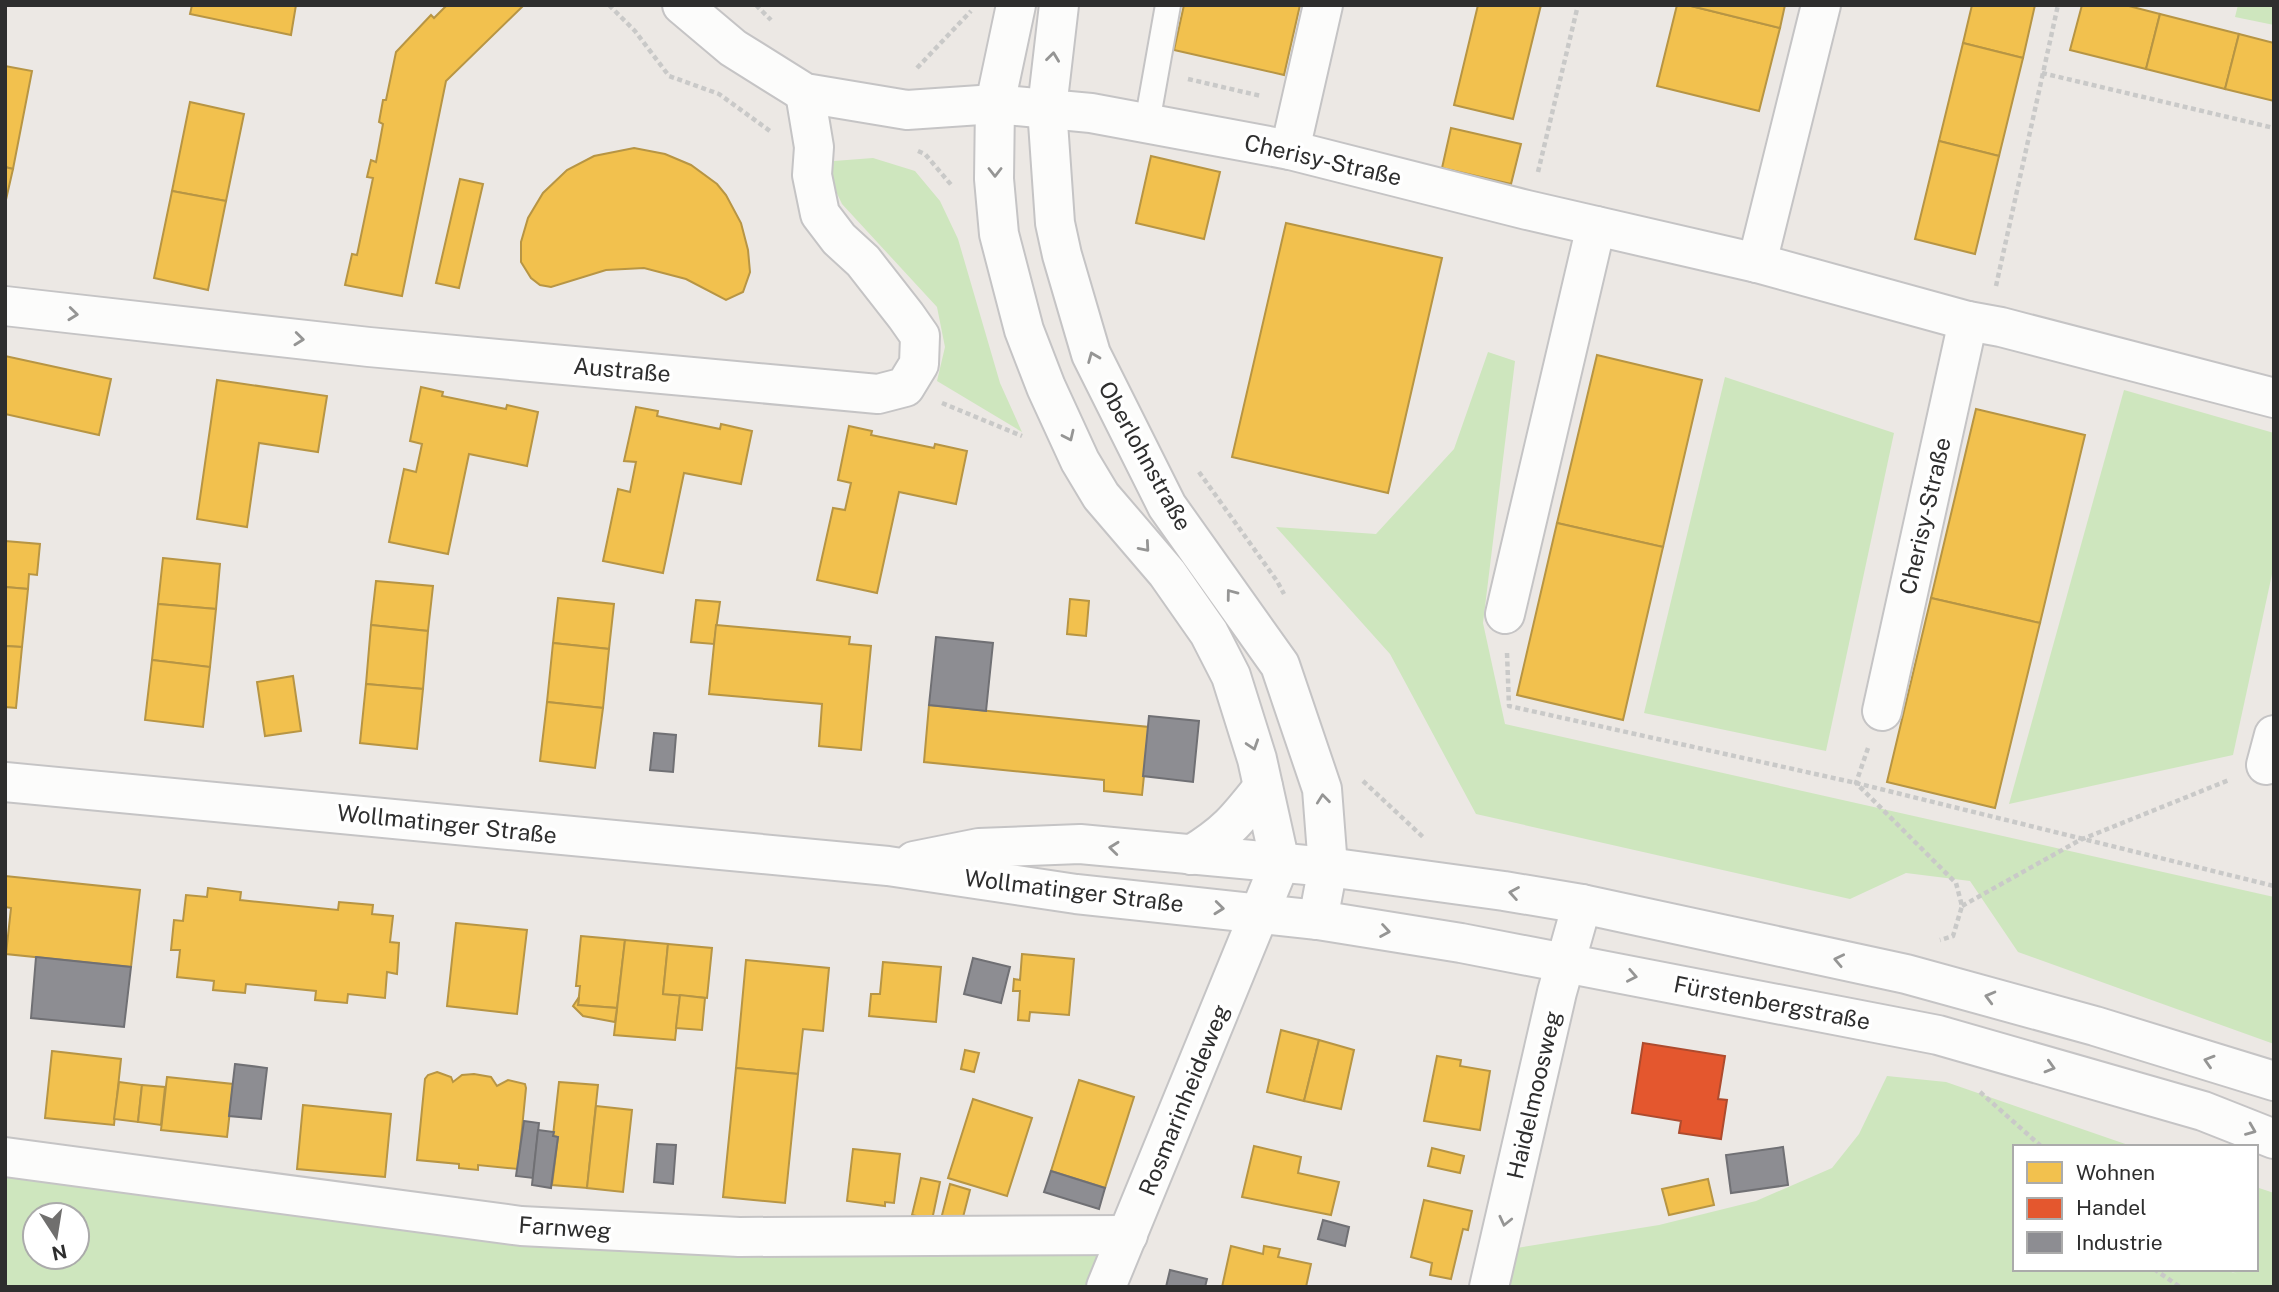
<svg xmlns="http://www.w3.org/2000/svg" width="2279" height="1292" font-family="'Public Sans',sans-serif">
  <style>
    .green { fill: #cee6be; fill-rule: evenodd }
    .homes { fill: #f2c14e; stroke: #b79544; stroke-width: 2 }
    .shops { fill: #e4572e; stroke: #ad4b2e; stroke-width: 2 }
    .industry { fill: #8d8d92; stroke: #707074; stroke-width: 2 }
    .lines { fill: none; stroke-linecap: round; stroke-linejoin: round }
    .service-casing { stroke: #c5c4c5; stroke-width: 28 }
    .minor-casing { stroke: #c5c4c5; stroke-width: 42 }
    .secondary-casing { stroke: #c5c4c5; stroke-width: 42 }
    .path { stroke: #c9c9c8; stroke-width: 4.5; stroke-dasharray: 5 3.5; stroke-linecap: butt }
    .service { stroke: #fcfcfb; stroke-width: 24 }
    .minor { stroke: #fcfcfb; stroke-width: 38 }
    .secondary { stroke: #fcfcfb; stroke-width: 38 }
    .oneway { stroke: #959594 }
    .labels { text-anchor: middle; stroke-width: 7; stroke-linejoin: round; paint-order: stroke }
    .street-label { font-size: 23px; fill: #2e2e2e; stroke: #fff }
  </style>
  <rect width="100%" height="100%" fill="#ece8e4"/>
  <g class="green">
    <polygon points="2238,5 2274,5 2274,25 2235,17"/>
    <polygon points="873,158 915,171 940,201 958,239 1000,383 1022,432 937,381 945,347 937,307 842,204 831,181 834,161"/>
    <polygon points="1488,352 1515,361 1483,623 1505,724 2274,897 2274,1044 2018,952 1970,881 1906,873 1850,899 1476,814 1390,654 1276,527 1376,534 1454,449"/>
    <polygon points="1725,377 1894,433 1826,751 1644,713"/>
    <polygon points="2124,390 2274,433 2274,565 2233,755 2009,804"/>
    <polygon points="1887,1076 1946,1082 2134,1147 2015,1147 2015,1269 2223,1269 2237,1274 2226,1269 2256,1269 2256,1187 2274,1193 2274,1287 1489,1287 1498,1251 1659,1225 1756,1201 1832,1168 1859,1134"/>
    <path d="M5,1157L521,1226L1128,1235L1106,1287H5ZM35,1215H77V1257H35Z"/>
  </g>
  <g class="homes">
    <polygon points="192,5 296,5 291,35 190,14"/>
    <polygon points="447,5 524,5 446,81 402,296 345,285 352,254 357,255 373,178 367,177 371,160 376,162 383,124 379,122 383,100 386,100 396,52 431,15 434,18"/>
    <polygon points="1184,5 1300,5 1284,75 1174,50"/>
    <polygon points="1478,5 1541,5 1513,119 1454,105"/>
    <polygon points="1677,5 1687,5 1780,28 1759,111 1657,86"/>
    <polygon points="1687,5 1785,5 1780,28"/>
    <polygon points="1972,5 2035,5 2023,58 1963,43"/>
    <polygon points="2082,5 2125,5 2160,14 2146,69 2070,50"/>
    <polygon points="2160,14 2239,34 2225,89 2146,69"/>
    <polygon points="2239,34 2274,43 2274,101 2225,89"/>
    <polygon points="1963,43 2023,58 1999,156 1939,141"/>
    <polygon points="5,66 32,71 13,169 5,167"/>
    <polygon points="190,102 244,114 226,201 172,191"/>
    <polygon points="1451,128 1521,144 1511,184 1442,168"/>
    <polygon points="1939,141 1999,156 1975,254 1915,239"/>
    <polygon points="634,148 665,154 691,165 717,184 726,195 741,223 748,250 750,272 743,292 726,300 686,279 644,268 606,270 551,287 540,285 531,278 521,262 521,242 528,218 543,193 567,170 594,156"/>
    <polygon points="1151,156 1220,172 1204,239 1136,223"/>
    <polygon points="5,167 13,169 5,204"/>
    <polygon points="460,179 483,184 459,288 436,283"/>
    <polygon points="172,191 226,201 208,290 154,278"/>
    <polygon points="1286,223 1442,258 1388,493 1232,457"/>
    <polygon points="1597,355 1702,380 1663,547 1557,523"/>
    <polygon points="5,356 111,379 99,435 5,414"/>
    <polygon points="217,380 327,396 318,452 259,443 247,527 197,519"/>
    <polygon points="421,387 443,392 442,396 506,409 507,405 538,412 527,466 469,454 448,554 389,542 404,469 416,472 422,444 410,441"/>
    <polygon points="636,407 658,411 657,416 720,429 721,424 752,431 741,484 684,473 663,573 603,561 618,489 630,492 636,462 624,461"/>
    <polygon points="1976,409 2085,435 2040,623 1931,598"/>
    <polygon points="849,426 872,431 871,435 934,448 935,444 967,451 956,504 899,492 877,593 817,580 833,508 845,510 851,483 838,480"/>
    <polygon points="1557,523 1663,547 1623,720 1517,695"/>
    <polygon points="5,541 40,544 37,575 29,574 28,589 5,587"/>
    <polygon points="163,558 220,564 216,609 158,604"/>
    <polygon points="376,581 433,586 428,631 371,625"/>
    <polygon points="5,587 28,589 22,647 5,646"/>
    <polygon points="558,598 614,604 609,649 553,643"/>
    <polygon points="1931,598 2040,623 1995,808 1887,782"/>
    <polygon points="1070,599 1089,601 1086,636 1067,634"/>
    <polygon points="696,600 720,602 714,644 691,642"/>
    <polygon points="158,604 216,609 210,667 152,660"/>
    <polygon points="371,625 428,631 423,689 366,684"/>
    <polygon points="716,625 850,637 849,644 871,646 861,750 819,746 822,704 709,694"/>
    <polygon points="553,643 609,649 603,708 547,702"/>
    <polygon points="5,646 22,647 16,708 5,707"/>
    <polygon points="152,660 210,667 203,727 145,720"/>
    <polygon points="293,676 301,731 265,736 257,682"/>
    <polygon points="366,684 423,689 417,749 360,743"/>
    <polygon points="547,702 603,708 595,768 540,761"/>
    <polygon points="929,705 1149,727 1142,795 1104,791 1104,780 924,762"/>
    <polygon points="5,876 140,890 131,967 6,954 11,908 5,907"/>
    <polygon points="208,888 241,892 240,900 338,910 339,902 373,905 372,914 393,916 390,942 399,943 397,974 387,972 385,998 348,994 347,1003 315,1000 316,991 246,984 245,993 213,990 214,981 177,977 180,950 171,950 174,920 183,921 186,895 207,897"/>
    <polygon points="456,923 527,930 517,1014 447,1006"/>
    <polygon points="581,936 625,940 617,1008 578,1005 580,986 576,986"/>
    <polygon points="625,940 668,944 663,994 680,995 675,1040 614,1035"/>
    <polygon points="668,944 712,948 707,998 663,994"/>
    <polygon points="1022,954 1074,959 1069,1015 1030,1012 1029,1021 1018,1020 1020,991 1013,991 1014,979 1020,980"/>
    <polygon points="746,960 829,968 823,1031 803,1029 798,1074 736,1068"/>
    <polygon points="883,962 941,967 936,1022 869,1016 871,994 880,994"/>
    <polygon points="680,995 705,998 702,1030 676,1028"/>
    <polygon points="579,997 578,1005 617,1008 615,1022 583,1016 573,1006"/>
    <polygon points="1281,1030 1319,1040 1304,1101 1267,1092"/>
    <polygon points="1319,1040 1354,1050 1341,1109 1304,1101"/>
    <polygon points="965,1050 979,1053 974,1072 961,1069"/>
    <polygon points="52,1051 121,1059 114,1125 45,1118"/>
    <polygon points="1437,1056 1461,1060 1460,1066 1490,1071 1480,1130 1424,1121"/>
    <polygon points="736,1068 798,1074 785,1203 723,1197"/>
    <polygon points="437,1072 451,1077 453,1082 462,1075 474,1074 491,1077 497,1086 508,1080 525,1084 526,1088 518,1169 478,1165 478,1170 459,1168 459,1164 417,1160 425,1079 428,1075"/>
    <polygon points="167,1077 233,1084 227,1137 161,1130"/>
    <polygon points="1079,1080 1134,1097 1105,1188 1051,1171"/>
    <polygon points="119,1082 142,1085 138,1122 114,1119"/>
    <polygon points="559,1082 598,1085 587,1188 552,1185 558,1137 553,1136"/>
    <polygon points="142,1085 165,1087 161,1125 138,1122"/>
    <polygon points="973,1099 1032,1118 1007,1196 948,1178"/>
    <polygon points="303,1105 391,1114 385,1177 297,1169"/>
    <polygon points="596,1106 632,1110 623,1192 587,1188"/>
    <polygon points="1254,1146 1301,1157 1298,1173 1339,1182 1331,1215 1242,1197"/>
    <polygon points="1432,1148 1464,1156 1460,1173 1428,1166"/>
    <polygon points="853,1149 900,1154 894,1203 885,1202 885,1206 847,1201"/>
    <polygon points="921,1178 940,1182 932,1220 912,1215"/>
    <polygon points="1708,1179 1714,1205 1669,1215 1662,1189"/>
    <polygon points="950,1184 970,1190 961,1225 941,1219"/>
    <polygon points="1424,1200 1472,1211 1468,1230 1463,1229 1451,1279 1430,1275 1432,1263 1411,1257"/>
    <polygon points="1231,1246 1263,1254 1264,1246 1280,1249 1278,1257 1311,1264 1306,1287 1222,1287"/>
  </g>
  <polygon class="shops" points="1643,1043 1725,1056 1718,1099 1727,1100 1721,1139 1679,1133 1681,1121 1632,1113"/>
  <g class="industry">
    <polygon points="936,637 993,643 986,711 929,705"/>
    <polygon points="1149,716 1199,721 1193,782 1143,776"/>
    <polygon points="654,733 676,735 673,772 650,770"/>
    <polygon points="36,957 131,967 124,1027 31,1018"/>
    <polygon points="973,958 1010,967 1001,1003 964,994"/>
    <polygon points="235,1064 267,1068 261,1119 229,1116"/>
    <polygon points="524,1121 539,1123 533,1178 516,1176"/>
    <polygon points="538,1130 554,1132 553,1136 558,1137 551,1188 532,1185"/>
    <polygon points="657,1144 676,1145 673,1184 654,1182"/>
    <polygon points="1783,1147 1788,1185 1731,1193 1726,1155"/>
    <polygon points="1051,1171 1105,1188 1099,1209 1044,1192"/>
    <polygon points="1323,1220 1349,1227 1345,1246 1318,1239"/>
    <polygon points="1170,1270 1207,1279 1205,1287 1166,1287"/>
  </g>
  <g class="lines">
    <defs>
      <polyline id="service" points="1147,123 1168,5"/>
      <g id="minor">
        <polyline points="682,5 733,48 805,93 907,110 995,104 1091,113 1290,150 1527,210 1757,263 1968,321 2001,327 2274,398"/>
        <polyline points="1016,5 995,104 994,179 999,234 1024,330 1046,387 1080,461 1101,496 1167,573 1209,633 1231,676 1257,759 1280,863 1106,1287"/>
        <polyline points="1059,5 1047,108 1055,223 1062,255 1091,354 1167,506 1280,665 1322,789 1328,867 1318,920"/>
        <polyline points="1290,150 1323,5"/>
        <polyline points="1757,263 1821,5"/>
        <polyline points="5,306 369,347 878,394 905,387 919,364 920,336 906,316 863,261 839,239 820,214 812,175 814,147 805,93"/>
        <polyline points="1505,614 1596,226"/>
        <polyline points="1882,711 1968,321"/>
        <polyline points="2266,765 2274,735"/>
        <path d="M1191,855C1227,833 1237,820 1263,787"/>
        <polyline points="5,1157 521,1226 739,1237 1128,1235"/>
        <polyline points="1489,1287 1557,992 1582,904"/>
      </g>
      <g id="secondary">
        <polyline points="5,782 888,866 1076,894 1318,920 1461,943 1938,1035 2203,1111 2274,1139"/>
        <polyline points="914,861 979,848 1080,844 1328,867 1504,891 1582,904 1906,974 2095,1026 2274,1081"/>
      </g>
    </defs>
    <use href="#service" class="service-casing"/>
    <use href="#minor" class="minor-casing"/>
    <use href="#secondary" class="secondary-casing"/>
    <g class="path">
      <polyline points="609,5 635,31 669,76 719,94 770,131"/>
      <polyline points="756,5 771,20"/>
      <polyline points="917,68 971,11"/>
      <polyline points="2042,73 2274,128"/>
      <polyline points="1188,79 1261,96"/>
      <polyline points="918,151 925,154 953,187"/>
      <polyline points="1538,172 1578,5"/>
      <polyline points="1996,286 2058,5"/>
      <polyline points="942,403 1022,436"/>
      <polyline points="1199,472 1277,581 1284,594"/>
      <polyline points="1507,653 1509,706 1856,783 2274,886"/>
      <polyline points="1868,748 1856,783 1956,883 1962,906 1953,936 1940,940"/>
      <polyline points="1363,781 1423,837"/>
      <polyline points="1962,906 2080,840 2229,780"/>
      <polyline points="1980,1092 2042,1147"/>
      <polyline points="2154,1269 2180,1287"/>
    </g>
    <use href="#service" class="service"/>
    <use href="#minor" class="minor"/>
    <use href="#secondary" class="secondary"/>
  </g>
  <defs><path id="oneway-chevron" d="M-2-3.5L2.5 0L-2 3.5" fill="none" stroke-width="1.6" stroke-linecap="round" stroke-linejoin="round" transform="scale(1.75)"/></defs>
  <g class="oneway">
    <use href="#oneway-chevron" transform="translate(1053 57) rotate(-83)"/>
    <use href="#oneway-chevron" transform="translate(995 172) rotate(90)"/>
    <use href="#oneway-chevron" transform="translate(73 314) rotate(6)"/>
    <use href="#oneway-chevron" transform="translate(299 339) rotate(6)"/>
    <use href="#oneway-chevron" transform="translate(1093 357) rotate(-112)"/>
    <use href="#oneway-chevron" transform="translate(1069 436) rotate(65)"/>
    <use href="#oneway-chevron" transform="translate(1145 547) rotate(49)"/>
    <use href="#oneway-chevron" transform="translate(1231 594) rotate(-127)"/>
    <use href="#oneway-chevron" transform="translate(1253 745) rotate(72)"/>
    <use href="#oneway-chevron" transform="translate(1323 799) rotate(-96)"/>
    <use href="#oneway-chevron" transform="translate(1114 848) rotate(-174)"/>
    <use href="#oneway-chevron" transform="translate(1514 893) rotate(-170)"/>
    <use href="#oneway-chevron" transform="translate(1219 908) rotate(6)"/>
    <use href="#oneway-chevron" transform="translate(1385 931) rotate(9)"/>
    <use href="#oneway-chevron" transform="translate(1839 960) rotate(-168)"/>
    <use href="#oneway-chevron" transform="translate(1632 976) rotate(11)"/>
    <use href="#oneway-chevron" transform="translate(1990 997) rotate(-165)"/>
    <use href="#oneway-chevron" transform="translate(2209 1061) rotate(-163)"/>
    <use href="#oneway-chevron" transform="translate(2050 1067) rotate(16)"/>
    <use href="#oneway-chevron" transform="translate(2251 1130) rotate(22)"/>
    <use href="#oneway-chevron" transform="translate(1505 1221) rotate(103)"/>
  </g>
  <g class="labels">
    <g class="street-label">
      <text transform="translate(1323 160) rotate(13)" y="8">Cherisy-Straße</text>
      <text transform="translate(622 370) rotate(5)" y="8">Austraße</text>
      <text transform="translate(1145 456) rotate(61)" y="8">Oberlohnstraße</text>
      <text transform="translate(1925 516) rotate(-77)" y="8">Cherisy-Straße</text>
      <text transform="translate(447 824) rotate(6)" y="8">Wollmatinger Straße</text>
      <text transform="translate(1074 891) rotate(7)" y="8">Wollmatinger Straße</text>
      <text transform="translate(1772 1003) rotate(11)" y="8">Fürstenbergstraße</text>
      <text transform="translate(1534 1095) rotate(-77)" y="8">Haidelmoosweg</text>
      <text transform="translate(1184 1100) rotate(-68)" y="8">Rosmarinheideweg</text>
      <text transform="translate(565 1228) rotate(4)" y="8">Farnweg</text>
    </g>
  </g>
  <rect width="2279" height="1292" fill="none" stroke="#2e2e2e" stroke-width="14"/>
  <rect x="2013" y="1145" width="245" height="126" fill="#ffffff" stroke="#ababab" stroke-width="2"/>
  <rect x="2027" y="1162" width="35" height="21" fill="#f2c14e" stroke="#ababab" stroke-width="2"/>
  <text x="2076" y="1180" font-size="21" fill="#2e2e2e">Wohnen</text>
  <rect x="2027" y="1198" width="35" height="21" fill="#e4572e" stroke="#ababab" stroke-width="2"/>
  <text x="2076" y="1215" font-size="21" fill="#2e2e2e">Handel</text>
  <rect x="2027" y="1232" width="35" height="21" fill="#8d8d92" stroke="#ababab" stroke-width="2"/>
  <text x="2076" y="1250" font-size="21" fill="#2e2e2e">Industrie</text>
  <g transform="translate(56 1236) rotate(168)"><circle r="33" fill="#ffffff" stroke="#ababab" stroke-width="2"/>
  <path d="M0-5L12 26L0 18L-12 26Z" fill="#706f6e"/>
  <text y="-10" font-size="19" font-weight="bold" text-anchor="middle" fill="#2e2e2e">N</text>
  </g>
</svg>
